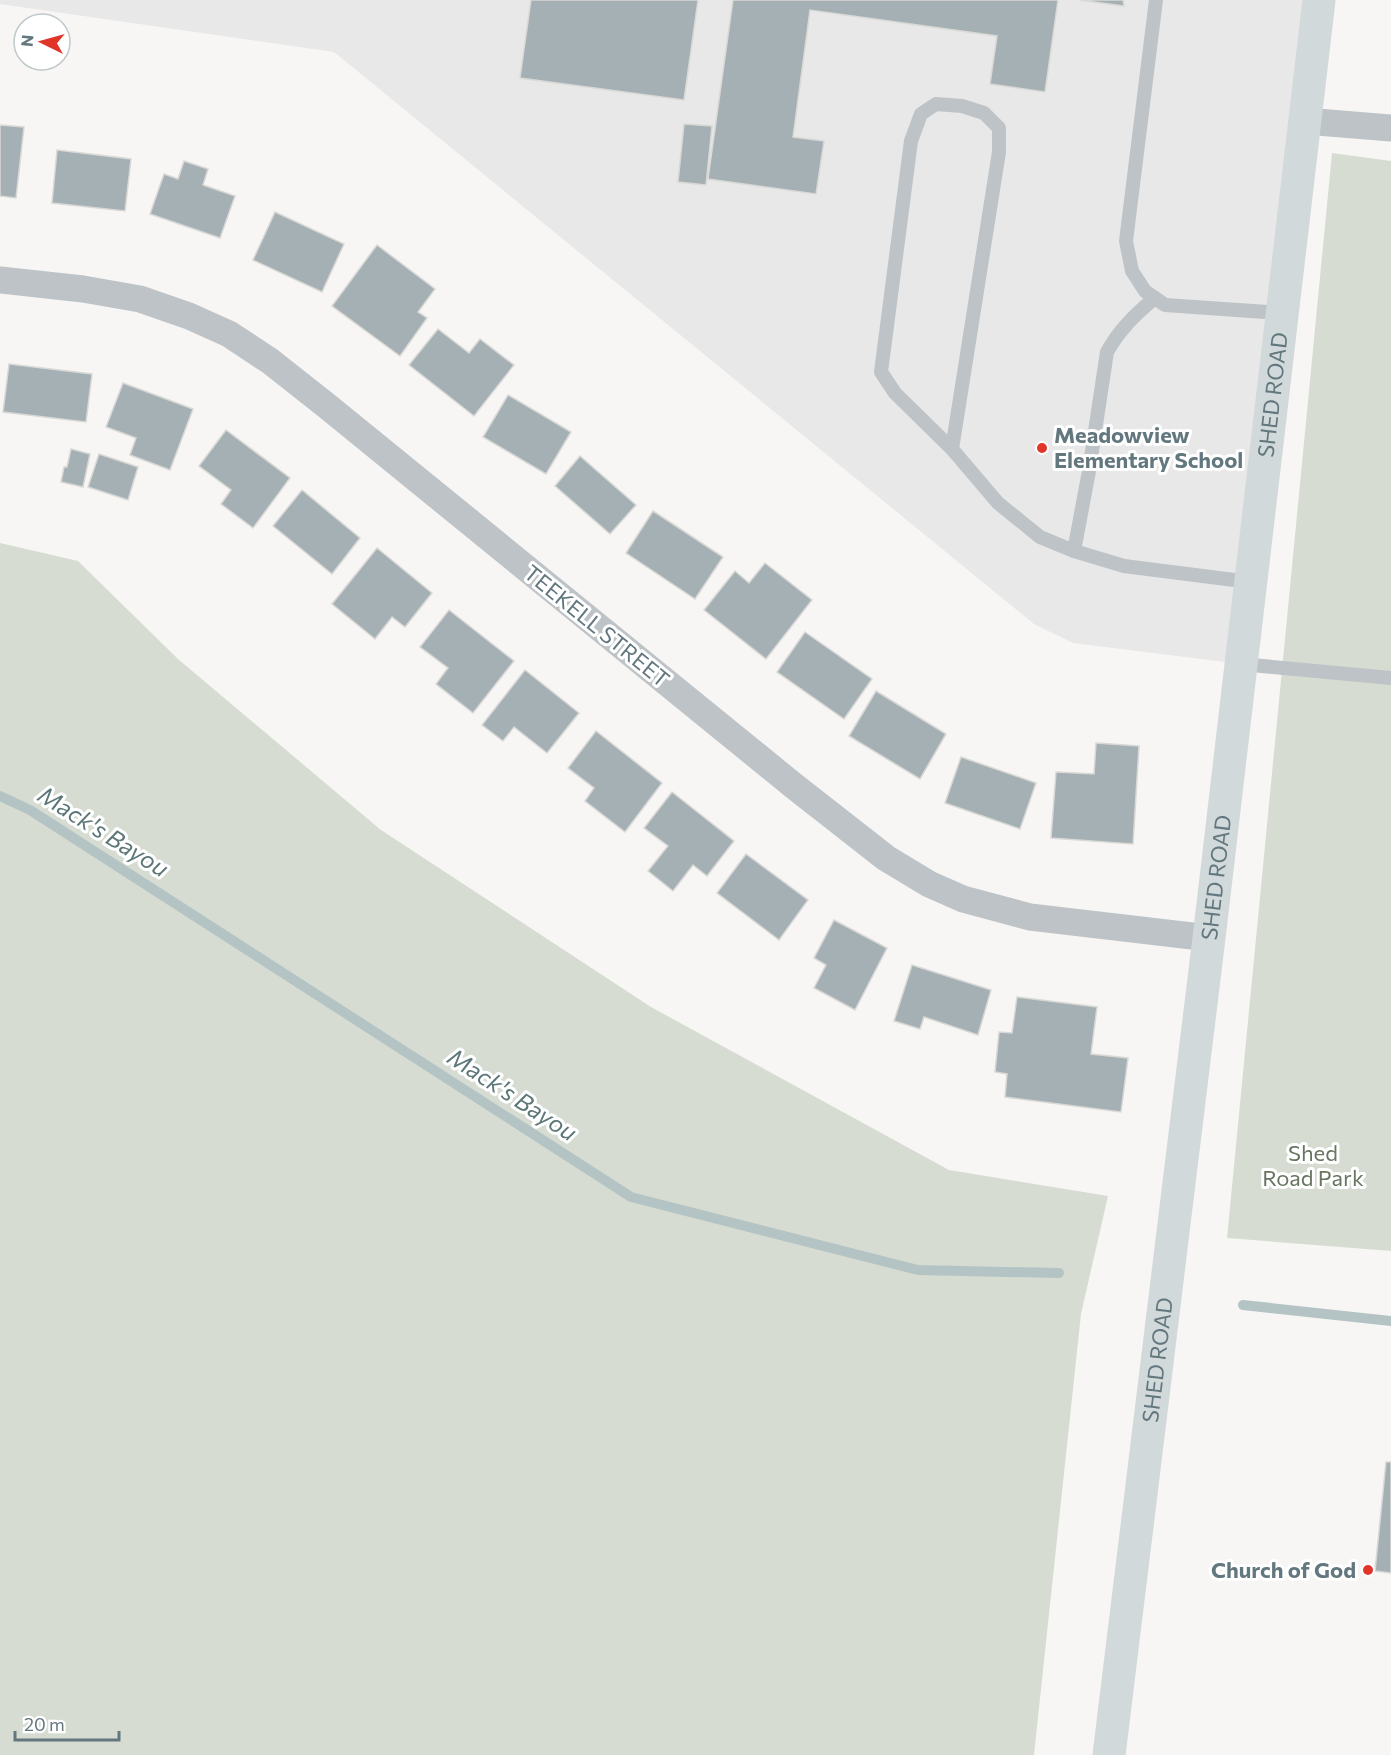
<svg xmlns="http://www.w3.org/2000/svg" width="1391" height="1755" font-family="Commissioner,sans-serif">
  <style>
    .built { fill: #e7e8e7 }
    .green { fill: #d7dcd3 }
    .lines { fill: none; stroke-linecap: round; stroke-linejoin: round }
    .stream { stroke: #b4c4c5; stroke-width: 10 }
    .building { fill: #a4b0b3; stroke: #d8d8d6; stroke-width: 1.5 }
    .lane { stroke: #bdc3c6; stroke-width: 14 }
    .street { stroke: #bdc3c6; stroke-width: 27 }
    .secondary { stroke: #d2d9db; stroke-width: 33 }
    .poi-dot { fill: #e1352a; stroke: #fff; stroke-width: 2 }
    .labels { text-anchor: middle; stroke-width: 6; stroke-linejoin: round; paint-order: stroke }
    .street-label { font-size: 22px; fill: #62777e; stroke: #fff }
    .poi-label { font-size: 22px; font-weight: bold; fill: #62777e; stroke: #fff; text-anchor: start }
    .park-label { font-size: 22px; fill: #687661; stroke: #fff }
    .water-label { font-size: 24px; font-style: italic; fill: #5d7779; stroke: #fff }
  </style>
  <rect width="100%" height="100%" fill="#f7f6f4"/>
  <polygon class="built" points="0,0 1319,0 1241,664 1073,643 1034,624 334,52 0,4"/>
  <g class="green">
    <polygon points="1332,153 1391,161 1391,1251 1227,1238"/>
    <polygon points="0,543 78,561 178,659 381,830 651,1007 949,1170 1108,1196 1081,1314 1034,1755 0,1755"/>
  </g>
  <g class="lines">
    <g class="stream">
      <polyline points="0,796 30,810 631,1197 918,1270 1059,1273"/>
      <polyline points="1243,1305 1391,1321"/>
    </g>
  </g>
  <g class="building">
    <polygon points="531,0 698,0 684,100 520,78"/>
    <polygon points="733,0 1058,0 1045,92 990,84 997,36 810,10 793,137 824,141 816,194 708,179"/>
    <polygon points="1080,0 1123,0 1124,6"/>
    <polygon points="684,124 712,126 706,185 678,182"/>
    <polygon points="0,125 24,127 16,198 0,196"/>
    <polygon points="57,150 131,159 125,211 52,203"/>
    <polygon points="184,161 208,169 203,185 235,196 220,238 150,214 164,174 178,179"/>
    <polygon points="275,212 344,244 322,292 253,260"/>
    <polygon points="377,245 435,289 418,312 427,318 400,356 332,306"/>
    <polygon points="438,329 469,353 480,339 514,365 474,416 409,365"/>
    <polygon points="9,364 92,374 86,422 3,412"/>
    <polygon points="123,383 193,409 170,470 130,455 136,438 106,427"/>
    <polygon points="508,395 571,432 546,474 483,437"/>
    <polygon points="226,430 290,478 253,528 221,504 231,490 199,466"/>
    <polygon points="71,449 90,454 83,487 61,482 64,467 67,467"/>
    <polygon points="99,454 138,467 128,500 88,487"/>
    <polygon points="580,456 636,505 610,534 555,486"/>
    <polygon points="302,490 360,538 332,574 273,526"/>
    <polygon points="653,511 723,557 695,599 626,553"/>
    <polygon points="377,548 432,593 405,627 392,617 375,639 332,604"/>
    <polygon points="765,563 812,600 766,659 704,610 735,571 749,583"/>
    <polygon points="449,610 514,661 473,713 436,684 448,668 420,647"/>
    <polygon points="805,632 872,679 844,719 777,672"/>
    <polygon points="525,670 579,713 547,753 514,727 503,741 482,725"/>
    <polygon points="876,691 946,734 920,779 849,736"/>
    <polygon points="596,731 662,783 625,832 585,801 594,788 568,768"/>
    <polygon points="1096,743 1139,746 1133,844 1051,838 1056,772 1094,774"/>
    <polygon points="961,757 1036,783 1020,829 945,803"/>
    <polygon points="672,792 734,841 707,876 693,865 673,891 648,871 668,846 644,828"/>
    <polygon points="746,854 808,900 779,940 717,893"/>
    <polygon points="834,920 887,948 855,1010 814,988 826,965 814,958"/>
    <polygon points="912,965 991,990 978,1035 924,1017 920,1029 894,1021"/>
    <polygon points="1017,997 1097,1007 1091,1054 1128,1058 1121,1112 1005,1097 1007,1074 995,1072 999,1032 1012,1033"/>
    <polygon points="1386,1462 1391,1462 1391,1573 1375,1571"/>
  </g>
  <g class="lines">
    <g class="lane">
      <polyline points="1156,0 1126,241 1132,271 1145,291 1165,305 1281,313"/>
      <polyline points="952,449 895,393 881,372 911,141 921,114 936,104 962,106 984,113 999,128 999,152 952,449 998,503 1040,537 1074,551 1124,566 1250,582"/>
      <path d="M1074,551L1089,471L1107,352C1119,330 1135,314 1155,298"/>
      <polyline points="1241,664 1391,678"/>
    </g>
    <g class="street">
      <polyline points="1305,121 1391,128"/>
      <polyline points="0,280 83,289 140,299 189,316 229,334 270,361 327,406 794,786 886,858 929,884 963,899 1030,917 1209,938"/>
    </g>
    <path class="secondary" id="s1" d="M1109,1755L1209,938L1319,0"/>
  </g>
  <g class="poi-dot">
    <circle cx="1042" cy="448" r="6"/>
    <circle cx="1368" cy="1570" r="6"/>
  </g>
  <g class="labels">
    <g class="street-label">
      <text dy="8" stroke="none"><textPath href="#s1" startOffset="1370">SHED ROAD</textPath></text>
      <text transform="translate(597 626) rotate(39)" y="8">TEEKELL STREET</text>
      <text dy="8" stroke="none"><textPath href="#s1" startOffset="884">SHED ROAD</textPath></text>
      <text dy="8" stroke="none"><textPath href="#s1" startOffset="398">SHED ROAD</textPath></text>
    </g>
    <g class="poi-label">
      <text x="1054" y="443">Meadowview<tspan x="1054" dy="25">Elementary School</tspan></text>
      <text x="1356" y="1578" text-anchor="end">Church of God</text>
    </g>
    <g class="park-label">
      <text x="1313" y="1161">Shed<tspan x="1313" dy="25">Road Park</tspan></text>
    </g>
    <g class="water-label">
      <text transform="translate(103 832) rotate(32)" y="8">Mack's Bayou</text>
      <text transform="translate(512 1095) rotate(33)" y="8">Mack's Bayou</text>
    </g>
  </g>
  <g transform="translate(42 42) rotate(275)"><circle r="28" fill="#ffffff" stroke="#c0c9cb" stroke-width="1.5"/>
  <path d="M0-4.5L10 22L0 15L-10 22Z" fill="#e1352a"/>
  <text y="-9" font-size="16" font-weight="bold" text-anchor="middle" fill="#62777e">N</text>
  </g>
  <path d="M15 1731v9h104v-9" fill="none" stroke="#62777e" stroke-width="3"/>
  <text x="24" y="1731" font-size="18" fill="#62777e" stroke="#ffffff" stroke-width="4.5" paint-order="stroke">20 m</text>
</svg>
